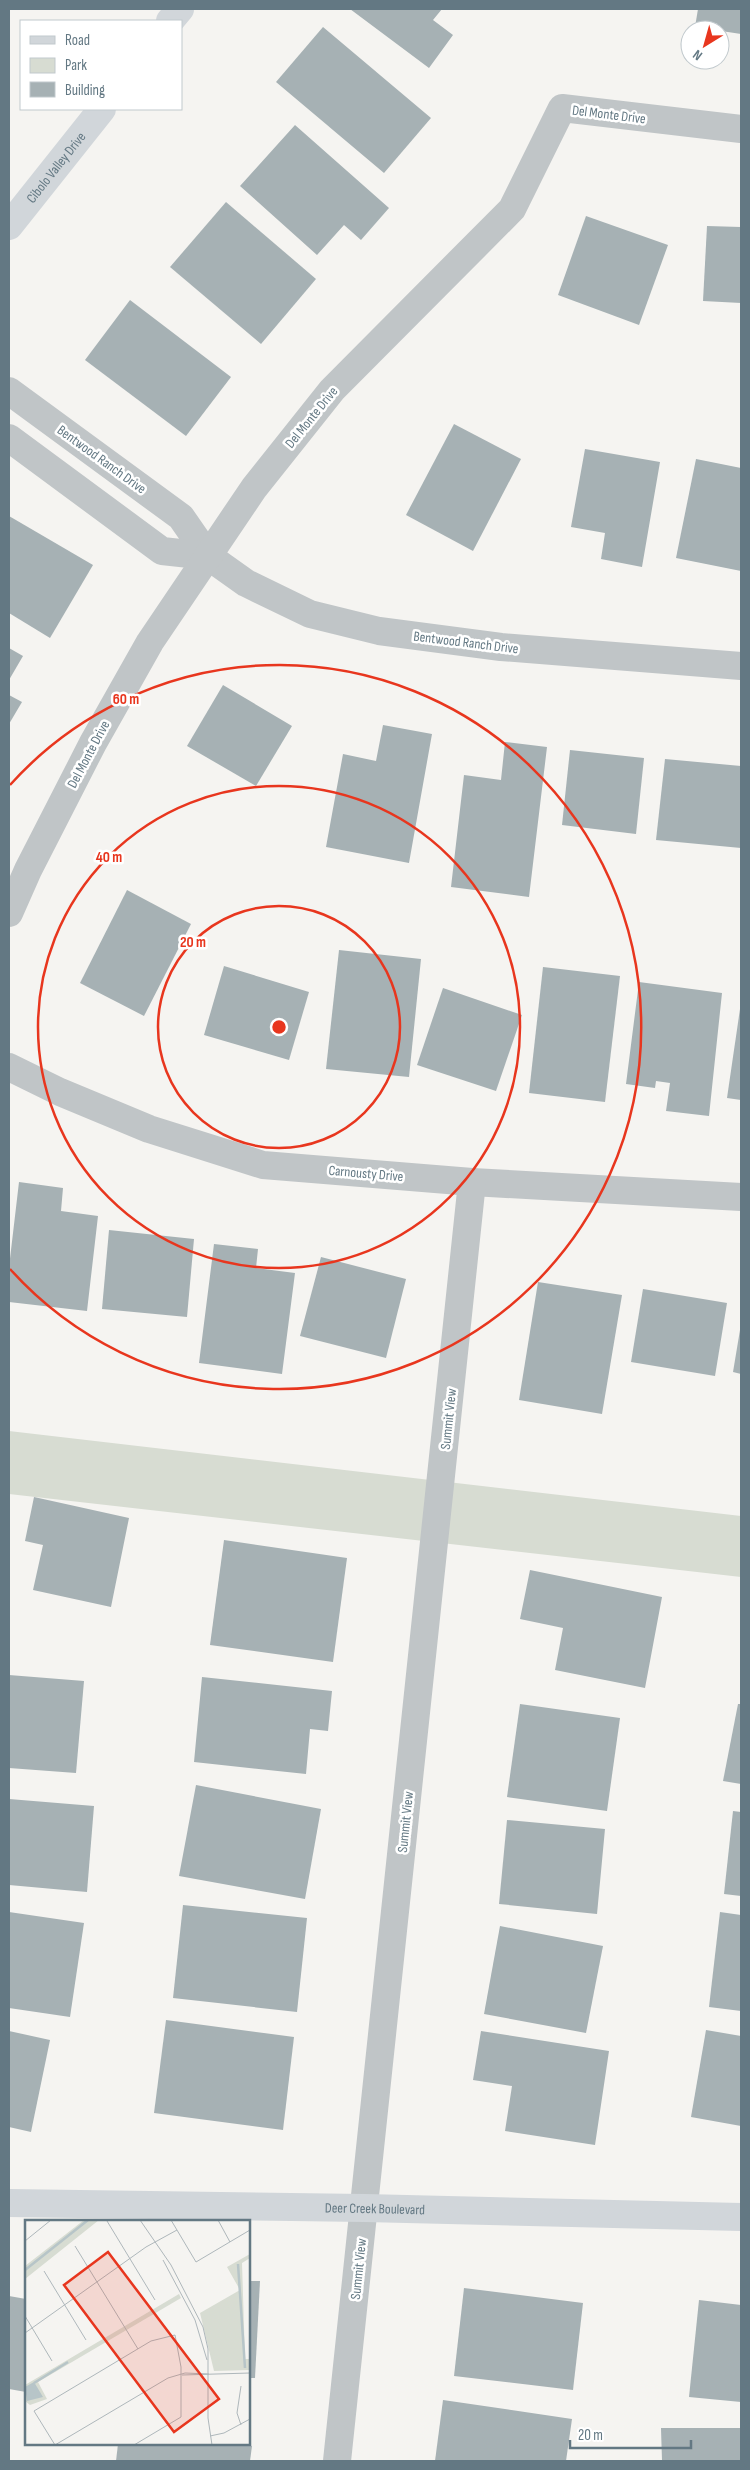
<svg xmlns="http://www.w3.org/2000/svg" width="750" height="2470" font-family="'Sofia Sans Condensed',sans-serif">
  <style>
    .green { fill: #d7dcd2 }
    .building { fill: #a6b1b4 }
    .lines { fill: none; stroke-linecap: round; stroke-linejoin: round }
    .street { stroke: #c0c5c7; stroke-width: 28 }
    .secondary { stroke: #d1d6da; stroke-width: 28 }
    .ring { fill: none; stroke: #e8361e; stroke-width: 2.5 }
    .labels { text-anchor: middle; stroke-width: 5; stroke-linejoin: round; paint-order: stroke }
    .street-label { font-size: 14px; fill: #637883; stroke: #fff }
    .inset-river { fill: none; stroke: #b7c5c8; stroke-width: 2.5 }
    .inset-road { fill: none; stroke: #aeb7bb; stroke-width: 1 }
    .view { fill: #e8361e; fill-opacity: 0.15; stroke: #e8361e; stroke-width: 2.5 }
    .inset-edge { fill: none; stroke: #637883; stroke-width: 2.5 }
    .centre { fill: #e8361e; stroke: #fff; stroke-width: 2.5 }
    .ring-label { font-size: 15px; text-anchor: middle; font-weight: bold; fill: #e8361e; stroke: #fff; stroke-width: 5; stroke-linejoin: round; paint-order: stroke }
  </style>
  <rect width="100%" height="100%" fill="#f5f4f1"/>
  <polygon class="green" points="9,1431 741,1516 741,1577 9,1494"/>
  <g class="building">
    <polygon points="350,9 442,9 433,20 453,35 429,68"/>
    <polygon points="698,9 741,9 741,34 695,27"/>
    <polygon points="323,27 431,118 384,173 276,82"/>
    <polygon points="295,125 389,208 361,240 344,225 317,255 240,186"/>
    <polygon points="226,202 316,279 261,344 170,267"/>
    <polygon points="586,216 668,245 639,325 558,295"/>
    <polygon points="707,226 741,227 741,303 703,301"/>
    <polygon points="130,300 231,377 186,436 85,360"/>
    <polygon points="454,424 521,459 473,551 406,515"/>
    <polygon points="585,449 660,462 642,567 601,559 605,533 571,527"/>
    <polygon points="696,459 741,468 741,571 676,558"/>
    <polygon points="9,516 93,565 50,638 9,613"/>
    <polygon points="9,648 23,656 9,680"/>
    <polygon points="223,685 292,726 256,786 187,746"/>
    <polygon points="9,695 22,702 9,724"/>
    <polygon points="383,725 432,734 409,863 326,847 343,754 376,761"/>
    <polygon points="505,742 547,747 529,897 451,887 464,775 501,780"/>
    <polygon points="570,750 644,758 636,834 562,825"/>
    <polygon points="665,759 741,766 741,848 656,840"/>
    <polygon points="127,890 191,924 144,1016 80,983"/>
    <polygon points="339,950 421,959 409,1077 326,1069"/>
    <polygon points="224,966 309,992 289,1060 204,1035"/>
    <polygon points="543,967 620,976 605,1102 529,1093"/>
    <polygon points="639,982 722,993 709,1116 666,1111 670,1083 656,1081 655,1088 626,1084"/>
    <polygon points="443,988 522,1015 496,1091 417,1065"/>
    <polygon points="740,1009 741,1010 741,1100 727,1098"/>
    <polygon points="19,1182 63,1188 61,1211 98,1216 87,1311 9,1302 9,1267"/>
    <polygon points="109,1230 194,1239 187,1317 102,1309"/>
    <polygon points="214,1244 258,1249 256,1268 295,1273 282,1374 199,1363"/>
    <polygon points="321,1257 406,1279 386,1358 300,1336"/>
    <polygon points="538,1282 622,1295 602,1414 519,1400"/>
    <polygon points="643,1289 727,1303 715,1376 631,1362"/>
    <polygon points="740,1330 741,1330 741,1374 733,1372"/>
    <polygon points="34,1497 129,1518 111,1607 33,1590 43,1545 25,1541"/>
    <polygon points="224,1540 347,1558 333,1662 210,1645"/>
    <polygon points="530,1570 662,1597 645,1688 555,1670 563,1628 520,1619"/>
    <polygon points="9,1675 84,1681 76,1773 9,1768"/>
    <polygon points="202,1677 332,1691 328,1731 310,1729 306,1774 194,1762"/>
    <polygon points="520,1704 620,1718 607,1811 507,1797"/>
    <polygon points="738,1704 741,1704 741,1784 723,1781"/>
    <polygon points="196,1785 321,1809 305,1899 179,1876"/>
    <polygon points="9,1799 94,1806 87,1892 9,1885"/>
    <polygon points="733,1811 741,1812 741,1896 724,1894"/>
    <polygon points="507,1820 605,1829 597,1914 499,1904"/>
    <polygon points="183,1905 307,1918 297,2012 173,1998"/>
    <polygon points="9,1912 84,1923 70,2017 9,2008"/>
    <polygon points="720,1912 741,1915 741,2011 709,2007"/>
    <polygon points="500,1926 603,1946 586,2033 484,2014"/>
    <polygon points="166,2020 294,2037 283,2130 154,2113"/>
    <polygon points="706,2030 741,2036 741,2126 691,2117"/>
    <polygon points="9,2031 50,2040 31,2132 9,2127"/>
    <polygon points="481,2031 609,2051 595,2145 505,2131 512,2086 473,2080"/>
    <polygon points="249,2281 260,2281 255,2378 249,2378"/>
    <polygon points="464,2288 583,2303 573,2390 454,2376"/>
    <polygon points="9,2296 26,2299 26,2392 9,2389"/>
    <polygon points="699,2300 741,2305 741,2402 689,2397"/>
    <polygon points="443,2400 572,2419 566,2461 435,2461"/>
    <polygon points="661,2428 741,2428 741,2461 662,2461"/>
    <polygon points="118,2444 234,2444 252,2446 250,2461 116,2461"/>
  </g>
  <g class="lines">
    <g class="street">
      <polyline points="9,391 181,517 208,556 246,583 310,614 379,631 501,647 741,666"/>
      <polyline points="9,438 162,551 208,556"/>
      <polyline points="9,913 28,870 93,743 150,642 254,488 332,390 512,209 562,108 741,129"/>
      <polyline points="9,1067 60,1092 149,1129 263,1165 472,1182 741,1197"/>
      <polyline points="337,2461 472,1182"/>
    </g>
    <g class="secondary">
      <polyline points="170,21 180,9"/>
      <path id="s1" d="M9,226L102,109"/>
      <path id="s2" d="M9,2203L365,2208L741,2217"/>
    </g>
  </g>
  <g class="ring">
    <circle cx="279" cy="1027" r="121"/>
    <circle cx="279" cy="1027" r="241"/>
    <path d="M10 785A362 362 0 1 1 10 1269"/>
  </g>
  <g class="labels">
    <g class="street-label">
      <text transform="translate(609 114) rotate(7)" y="5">Del Monte Drive</text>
      <text dy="5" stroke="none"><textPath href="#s1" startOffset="75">Cibolo Valley Drive</textPath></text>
      <text transform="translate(311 417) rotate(-51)" y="5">Del Monte Drive</text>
      <text transform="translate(102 459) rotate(36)" y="5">Bentwood Ranch Drive</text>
      <text transform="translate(466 642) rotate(7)" y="5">Bentwood Ranch Drive</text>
      <text transform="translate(88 754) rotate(-62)" y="5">Del Monte Drive</text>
      <text transform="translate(366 1173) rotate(5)" y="5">Carnousty Drive</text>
      <text transform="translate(448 1419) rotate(-84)" y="5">Summit View</text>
      <text transform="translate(405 1822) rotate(-84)" y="5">Summit View</text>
      <text dy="5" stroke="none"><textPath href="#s2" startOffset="366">Deer Creek Boulevard</textPath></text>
      <text transform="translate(358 2269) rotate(-84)" y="5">Summit View</text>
    </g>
  </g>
  <g transform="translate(25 2220)">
    <rect width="225" height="225" fill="#f5f4f1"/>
    <path d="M59,0H74L0,59V46ZM225,34V38L217,43L220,139H225V150L189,151L175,93L215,70L202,47ZM154,74L156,78L13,162L22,179L5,185L0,181V165Z" fill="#d7dcd2"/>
    <path d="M9,162L18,177L2,181L0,167Z" fill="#b7c5c8"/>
    <path class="inset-river" d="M213,44L220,148M0,50L63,0M9,163L43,142"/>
    <path class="inset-road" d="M115,0L146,45L178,107L183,129V198L187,225M146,0L171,42L225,10M193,0L205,22M82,1L130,80M0,21L26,0M50,26L113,129M138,40L170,100L182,140M19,51L61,120M0,96L27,141M0,113L121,27L152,10M157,155L225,153M216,205L212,193L216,166M185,216L199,213L225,199M30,225L9,191L126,121L150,115L156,147V197L109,225M30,225L143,158L160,153L184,154"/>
    <path class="view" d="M83,32L194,179L149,212L39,65Z"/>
    <rect width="225" height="225" class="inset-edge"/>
  </g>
  <circle cx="279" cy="1027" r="8" class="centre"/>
  <g class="ring-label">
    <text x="126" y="704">60 m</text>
    <text x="109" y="862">40 m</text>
    <text x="193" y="947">20 m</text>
  </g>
  <rect width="750" height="2470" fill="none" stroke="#637883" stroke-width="20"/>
  <rect x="20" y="20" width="162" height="90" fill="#ffffff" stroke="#c1c9cd"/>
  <rect x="30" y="36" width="25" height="8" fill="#d1d6da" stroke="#c1c9cd"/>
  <text x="65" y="45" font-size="15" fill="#637883">Road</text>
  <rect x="30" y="58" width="25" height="15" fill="#d7dcd2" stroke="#c1c9cd"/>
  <text x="65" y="70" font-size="15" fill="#637883">Park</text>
  <rect x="30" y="82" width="25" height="15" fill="#a6b1b4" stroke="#c1c9cd"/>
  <text x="65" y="95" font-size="15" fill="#637883">Building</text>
  <g transform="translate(705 45) rotate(217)"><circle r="24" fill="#ffffff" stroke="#c1c9cd"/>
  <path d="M0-4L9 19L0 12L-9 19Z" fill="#e8361e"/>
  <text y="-8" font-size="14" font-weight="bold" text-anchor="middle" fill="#637883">N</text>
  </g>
  <path d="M570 2440v8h121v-8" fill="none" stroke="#637883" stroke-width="2.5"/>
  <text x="578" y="2440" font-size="15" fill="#637883" stroke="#ffffff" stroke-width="4" paint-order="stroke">20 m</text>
</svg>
